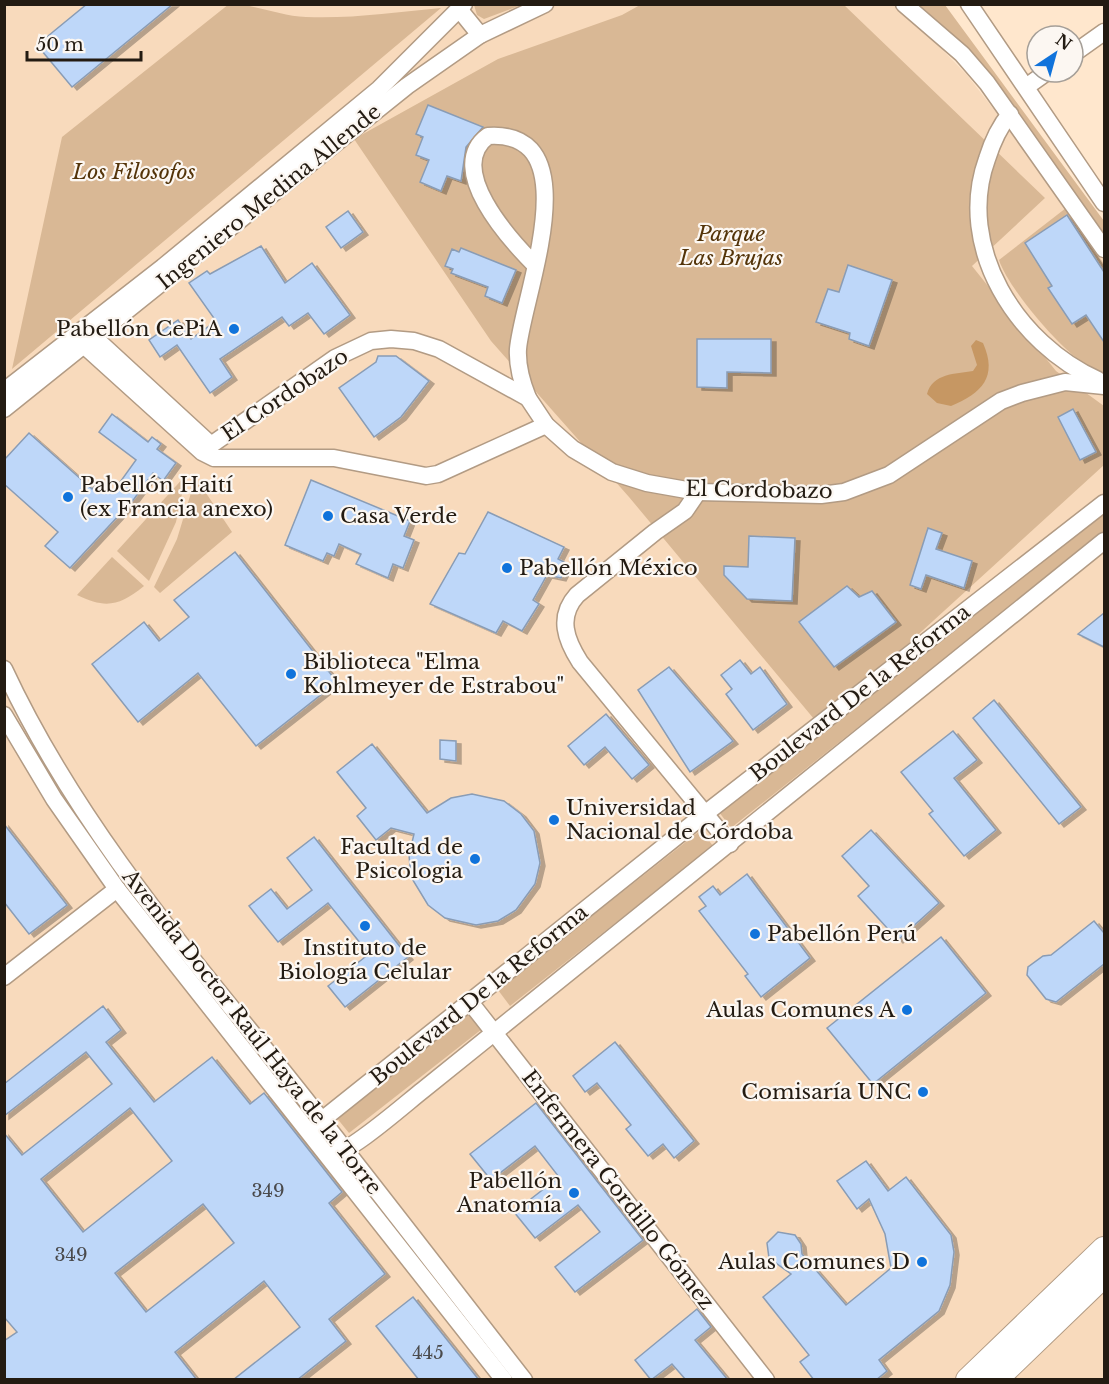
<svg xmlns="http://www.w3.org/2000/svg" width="1109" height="1384" font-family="'Libre Baskerville',serif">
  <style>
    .built { fill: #f8dabc }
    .green { fill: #d9b895 }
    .water { fill: #c69763 }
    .building { fill: #bed7f9; stroke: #899cb5; stroke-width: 1.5; fill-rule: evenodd; filter: url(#shadow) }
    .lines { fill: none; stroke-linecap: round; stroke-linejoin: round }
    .street-casing { stroke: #b29b84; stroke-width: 19 }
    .secondary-casing { stroke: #b29b84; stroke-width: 26 }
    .street { stroke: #fff; stroke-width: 16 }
    .secondary { stroke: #fff; stroke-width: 24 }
    .poi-dot { fill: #1073db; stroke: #fcf7f2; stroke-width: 2 }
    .labels { text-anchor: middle; stroke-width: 4.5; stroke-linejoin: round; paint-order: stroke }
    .number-label { font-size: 18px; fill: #4a4a4c }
    .park-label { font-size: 21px; font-style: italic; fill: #543409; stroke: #fcf7f2 }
    .street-label { font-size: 21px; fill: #231b12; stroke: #fcf7f2 }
    .poi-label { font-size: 21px; fill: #231b12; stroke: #fcf7f2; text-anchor: end }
  </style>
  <defs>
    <filter id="shadow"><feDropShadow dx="5" dy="3" stdDeviation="0" flood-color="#0004"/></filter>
  </defs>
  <rect width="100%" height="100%" fill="#ffe7cd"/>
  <polygon class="built" points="5,5 898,5 896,8 922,29 967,75 1041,170 1104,261 1104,1379 5,1380"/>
  <g class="green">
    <path d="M229,4C255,4 279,16 306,17C351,19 396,12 441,8L12,369L62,137Z"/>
    <polygon points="474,5 474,4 521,5 484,19 477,15"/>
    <polygon points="640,5 844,5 1045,198 972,266 1056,371 1104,406 1104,465 819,725 629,497 491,341 354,139 498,59 622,15"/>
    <polygon points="911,5 945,5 1104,221 1104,241 980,68"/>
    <path d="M1066,208L1104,264V376C1073,366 1009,291 999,260Z"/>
    <polygon points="186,475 176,522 149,581 117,551"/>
    <polygon points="198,481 232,532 160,593 154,587 177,539 194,483"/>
    <polygon points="1104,507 1104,532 731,828 719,812"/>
    <path d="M112,557L144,586C119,606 106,609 77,595Z"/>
    <polygon points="701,830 713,846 510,1006 498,990"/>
    <polygon points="469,1012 482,1029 349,1133 336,1117"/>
  </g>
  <path class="water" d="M976,340L983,343C998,377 982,393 951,406L937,403L927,394C933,373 955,374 973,371L977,365L971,346Z"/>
  <g class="building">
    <polygon points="87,4 173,4 72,87 37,45"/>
    <polygon points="428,105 483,127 466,147 461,181 447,176 441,191 420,182 429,160 416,155 423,137 416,134"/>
    <polygon points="348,211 363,232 341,248 326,227"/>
    <polygon points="1067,215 1104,272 1104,342 1086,315 1072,324 1048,288 1052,286 1025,243"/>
    <polygon points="261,246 285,283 312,263 350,315 324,334 308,313 289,326 282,317 220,359 232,377 210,393 177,345 160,357 149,340 178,320 191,339 216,321 189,283 207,271 210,274"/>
    <polygon points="461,248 516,270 502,303 485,296 488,287 451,273 453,269 445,266 452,249 459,252"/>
    <polygon points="848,265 892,280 869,346 849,339 850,333 816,322 828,289 839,292"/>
    <polygon points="697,339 771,339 771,373 727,372 727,388 697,387"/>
    <polygon points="378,356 396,356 429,381 401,417 374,437 339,388 376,362"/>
    <polygon points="1073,409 1096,452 1080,460 1058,417"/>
    <polygon points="112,414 148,442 152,437 161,444 157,449 176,463 163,481 153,473 134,499 70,568 45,546 58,532 4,484 4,460 29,433 92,489 100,481 113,492 136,460 99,432"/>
    <polygon points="311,480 410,521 404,536 414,540 403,568 393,564 388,578 356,564 361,554 339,544 334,556 327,553 323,561 285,545"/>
    <polygon points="488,512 564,547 558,559 568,564 561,578 547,575 533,600 539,604 522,631 503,621 496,633 430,604 459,553 465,554"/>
    <polygon points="928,528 942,533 936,549 972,561 964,588 926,575 921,589 910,585"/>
    <polygon points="749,536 795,538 792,601 747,599 724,575 724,566 748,567"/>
    <polygon points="235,552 337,682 256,746 198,673 138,722 92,664 144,622 159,641 189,617 174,600"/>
    <polygon points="847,586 859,597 872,591 896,622 834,667 799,622"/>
    <polygon points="1104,613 1104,647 1078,634"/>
    <polygon points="740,660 751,674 760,667 787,704 753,730 726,694 732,689 721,675"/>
    <polygon points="669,667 733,741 690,772 638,690"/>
    <polygon points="994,700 1081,807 1059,824 973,718"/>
    <polygon points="606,714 649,765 632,779 605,747 584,765 568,746"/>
    <polygon points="953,731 977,760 954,778 996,830 964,856 929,814 933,811 901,772"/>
    <polygon points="440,740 456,741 456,761 440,759"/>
    <polygon points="372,744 427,813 451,798 472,794 504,801 521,814 534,831 540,863 535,884 516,910 498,921 476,925 445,918 428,905 411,877 409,855 414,834 391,828 376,840 357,816 366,808 337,772"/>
    <polygon points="4,824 67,905 29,934 4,902"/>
    <polygon points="871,830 939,903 898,940 858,896 869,886 842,856"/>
    <polygon points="314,837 408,957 345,1007 328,986 369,954 328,903 278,942 249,906 271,889 287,909 312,890 287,858"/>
    <polygon points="747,874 810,958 761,997 745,976 748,974 699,911 706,906 699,897 713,886 720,895"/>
    <polygon points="1094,921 1104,933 1104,964 1056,1002 1046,999 1027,975 1028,967 1043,956 1051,955"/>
    <polygon points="941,937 986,993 873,1084 827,1028"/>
    <path d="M103,1006L121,1030L106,1042L154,1102L212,1057L250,1104L264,1093L342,1192L329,1203L385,1274L329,1319L346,1341L297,1380H233L300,1327L264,1281L175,1352L197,1380H4V1341L17,1332L4,1317V1133L22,1155L112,1084L86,1052L4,1116V1084ZM130,1108L172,1161L83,1232L41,1179ZM203,1204L234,1243L146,1312L115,1273Z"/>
    <polygon points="615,1042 694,1141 674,1158 663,1144 648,1156 626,1129 631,1125 597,1083 585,1092 573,1076"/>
    <polygon points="536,1103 643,1240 575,1292 555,1267 600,1232 578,1205 535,1238 514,1212 559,1177 535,1146 491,1180 470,1154"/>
    <polygon points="866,1161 888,1191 906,1177 951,1235 954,1252 950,1285 939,1311 879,1360 887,1371 876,1380 814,1380 800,1362 809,1355 763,1297 791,1274 769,1258 767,1243 778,1232 795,1235 801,1244 802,1254 846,1305 873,1283 891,1268 885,1234 869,1199 857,1209 837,1181"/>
    <polygon points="413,1297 479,1380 419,1380 376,1326"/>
    <polygon points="697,1309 711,1327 695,1340 728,1380 686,1380 672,1364 651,1380 635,1360"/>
  </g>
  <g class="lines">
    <defs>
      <g id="street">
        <polyline points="904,4 962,54 987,83 1104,249"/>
        <polyline points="969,4 1104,203"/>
        <polyline points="459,9 480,35"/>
        <polyline points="1073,54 1104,32"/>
        <polyline points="1026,87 1047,72"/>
        <path d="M1010,114C999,127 992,143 987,159C955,247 1017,344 1098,380"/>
        <polyline points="85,329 211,445 335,358 371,341 391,339 414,341 439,349 528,398 546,425 573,449 612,472 647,483 698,492 821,495 844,492 889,475 1001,401 1022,393 1065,382 1104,386"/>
        <polyline points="77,339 202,452 214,458 334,458 426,476 438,474 546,425"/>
        <polyline points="4,391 163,267 379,89 464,4"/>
        <path d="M528,398C522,383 517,366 518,349C522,298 592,129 488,136C444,168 510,240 535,265"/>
        <polyline points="4,409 407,86 480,35 545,4"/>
        <path d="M698,492L685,511L655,532L577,595C557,617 566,640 580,662L730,844"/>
        <path d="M4,669C75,822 185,950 290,1080C369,1179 446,1280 524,1380"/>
        <polyline points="4,715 54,799 117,889 504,1380"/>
        <polyline points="4,977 117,889"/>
        <polyline points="470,1002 766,1380"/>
        <polyline points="314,1137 322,1120 706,813 1104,503"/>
        <path d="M329,1156C349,1154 405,1104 423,1090L1104,541"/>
      </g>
      <g id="secondary">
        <polyline points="968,1380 1104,1249"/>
        <polyline points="995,1380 1104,1275"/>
      </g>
    </defs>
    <use href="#street" class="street-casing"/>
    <use href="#secondary" class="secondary-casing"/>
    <use href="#street" class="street"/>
    <use href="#secondary" class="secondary"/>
  </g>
  <g class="poi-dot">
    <circle cx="234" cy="329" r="6"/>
    <circle cx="68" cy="497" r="6"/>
    <circle cx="328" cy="516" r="6"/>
    <circle cx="507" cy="568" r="6"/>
    <circle cx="291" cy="674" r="6"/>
    <circle cx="554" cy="820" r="6"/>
    <circle cx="475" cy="859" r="6"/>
    <circle cx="365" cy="926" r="6"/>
    <circle cx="755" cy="934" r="6"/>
    <circle cx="907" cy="1010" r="6"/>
    <circle cx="923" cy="1092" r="6"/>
    <circle cx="574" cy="1193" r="6"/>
    <circle cx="922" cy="1262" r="6"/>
  </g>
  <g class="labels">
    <g class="number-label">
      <text x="268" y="1197">349</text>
      <text x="71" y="1261">349</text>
      <text x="428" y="1359">445</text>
    </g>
    <g class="park-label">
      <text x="134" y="179">Los Filosofos</text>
      <text x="731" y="241">Parque<tspan x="731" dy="24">Las Brujas</tspan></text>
    </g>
    <g class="street-label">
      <text transform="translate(269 197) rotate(-39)" y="7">Ingeniero Medina Allende</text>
      <text transform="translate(285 395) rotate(-34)" y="7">El Cordobazo</text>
      <text transform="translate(759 490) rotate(1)" y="7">El Cordobazo</text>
      <text transform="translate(860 693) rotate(-38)" y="7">Boulevard De la Reforma</text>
      <text transform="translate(479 995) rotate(-39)" y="7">Boulevard De la Reforma</text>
      <text transform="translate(252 1032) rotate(52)" y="7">Avenida Doctor Raúl Haya de la Torre</text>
      <text transform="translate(618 1190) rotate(52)" y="7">Enfermera Gordillo Gómez</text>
    </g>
    <g class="poi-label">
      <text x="222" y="336">Pabellón CePiA</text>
      <text x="80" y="492" text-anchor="start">Pabellón Haití<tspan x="80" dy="24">(ex Francia anexo)</tspan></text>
      <text x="340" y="523" text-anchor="start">Casa Verde</text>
      <text x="519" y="575" text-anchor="start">Pabellón México</text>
      <text x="303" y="669" text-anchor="start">Biblioteca "Elma<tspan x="303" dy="24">Kohlmeyer de Estrabou"</tspan></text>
      <text x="566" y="815" text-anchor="start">Universidad<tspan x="566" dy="24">Nacional de Córdoba</tspan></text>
      <text x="463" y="854">Facultad de<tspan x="463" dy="24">Psicologia</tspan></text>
      <text x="767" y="941" text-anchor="start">Pabellón Perú</text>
      <text x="365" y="955" text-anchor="middle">Instituto de<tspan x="365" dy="24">Biología Celular</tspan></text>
      <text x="895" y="1017">Aulas Comunes A</text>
      <text x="911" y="1099">Comisaría UNC</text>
      <text x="562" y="1188">Pabellón<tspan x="562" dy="24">Anatomía</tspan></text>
      <text x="910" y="1269">Aulas Comunes D</text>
    </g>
  </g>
  <rect width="1109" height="1384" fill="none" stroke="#231b12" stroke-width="12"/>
  <g transform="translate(1055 54) rotate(36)"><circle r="28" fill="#fcf7f2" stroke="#a59f98" stroke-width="1.5"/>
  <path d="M0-4.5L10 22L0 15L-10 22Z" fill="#1073db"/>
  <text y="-9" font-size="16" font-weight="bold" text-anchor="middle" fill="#231b12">N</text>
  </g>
  <path d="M27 51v9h114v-9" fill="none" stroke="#231b12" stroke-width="3"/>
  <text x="36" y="51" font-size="18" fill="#231b12" stroke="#fcf7f2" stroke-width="4.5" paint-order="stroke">50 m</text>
</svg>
